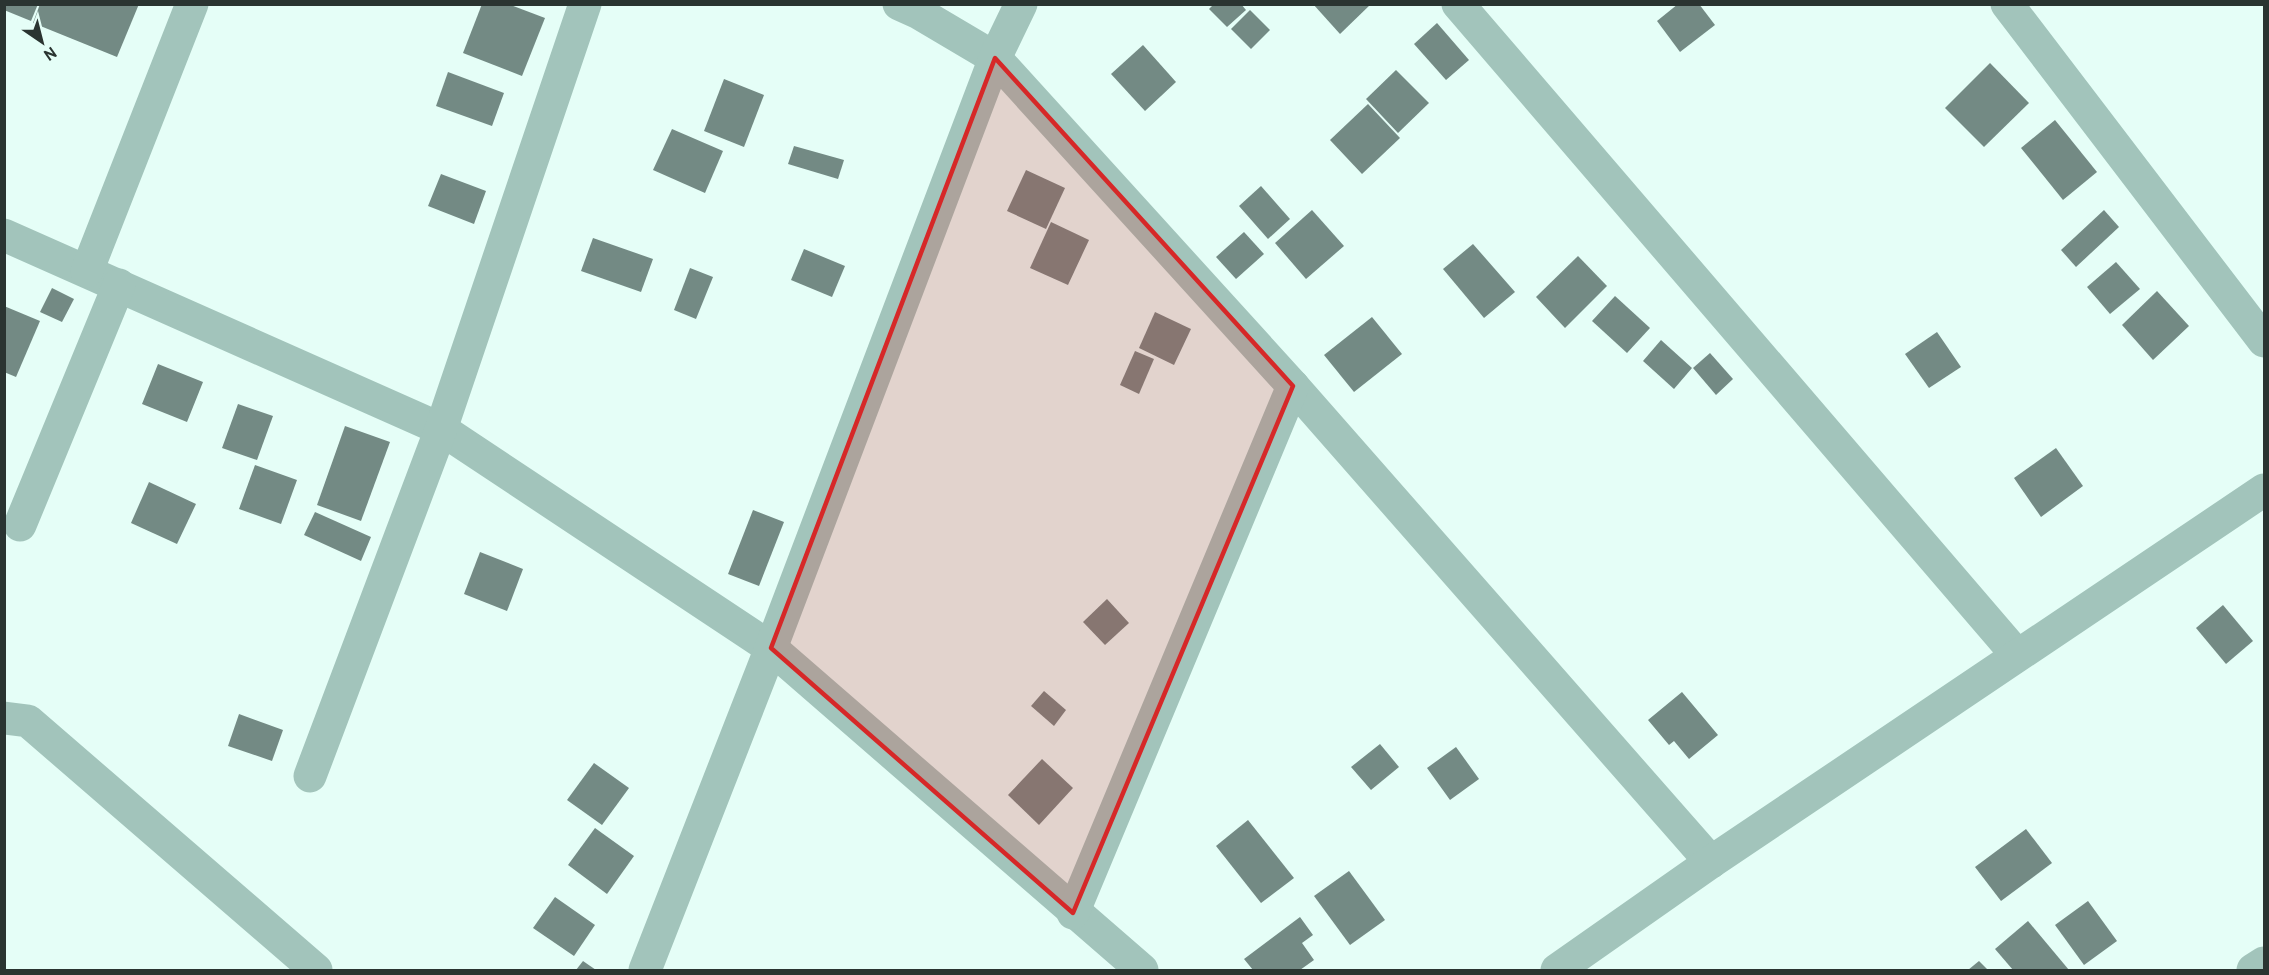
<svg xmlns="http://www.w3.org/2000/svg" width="2269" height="975" font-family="Overpass,sans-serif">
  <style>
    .building { fill: #738a84 }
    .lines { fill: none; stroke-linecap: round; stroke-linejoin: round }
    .minor { stroke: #a2c4bb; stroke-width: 33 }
    .marked { fill: #d62828; fill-opacity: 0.2; stroke: #d62828; stroke-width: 4.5; stroke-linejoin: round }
  </style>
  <rect width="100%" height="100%" fill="#e5fef7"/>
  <g class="building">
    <polygon points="4,4 38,4 31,21 4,10"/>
    <polygon points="40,4 139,4 117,57 33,23"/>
    <polygon points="482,4 508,4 545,18 522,76 463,53"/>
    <polygon points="1214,4 1241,4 1246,10 1227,27 1209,9"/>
    <polygon points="1313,4 1371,4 1340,34"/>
    <polygon points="1678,4 1699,4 1715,25 1680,52 1657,21"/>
    <polygon points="1250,10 1270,30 1251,49 1231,29"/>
    <polygon points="1437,23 1469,60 1446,80 1414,44"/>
    <polygon points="1143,45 1176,82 1145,111 1111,74"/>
    <polygon points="1990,63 2029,103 1984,147 1945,108"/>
    <polygon points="1396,70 1429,103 1398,133 1366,99"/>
    <polygon points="448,72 504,93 492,126 436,106"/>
    <polygon points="724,79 764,95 744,147 704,131"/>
    <polygon points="1368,104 1400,138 1362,174 1330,140"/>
    <polygon points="2055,120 2097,172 2063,200 2021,148"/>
    <polygon points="672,129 723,151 705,193 653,170"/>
    <polygon points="794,146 844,160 838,179 788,164"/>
    <polygon points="1026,170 1065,188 1046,229 1007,211"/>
    <polygon points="441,174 486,191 474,224 428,206"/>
    <polygon points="1261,186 1290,219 1268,239 1239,206"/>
    <polygon points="1312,210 1344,246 1306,279 1275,243"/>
    <polygon points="2104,210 2119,227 2076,267 2061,250"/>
    <polygon points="1051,222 1089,240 1068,285 1030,268"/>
    <polygon points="1244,232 1264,254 1236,279 1216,257"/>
    <polygon points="593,238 653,259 641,292 581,271"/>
    <polygon points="1473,244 1515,292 1484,318 1443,269"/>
    <polygon points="804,249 845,266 832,297 791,280"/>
    <polygon points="1578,256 1607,286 1565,328 1536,297"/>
    <polygon points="2116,262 2140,289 2110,314 2087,287"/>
    <polygon points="690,268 713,277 696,319 674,310"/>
    <polygon points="52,288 74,299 62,322 40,312"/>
    <polygon points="2157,291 2189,326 2153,360 2122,325"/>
    <polygon points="1615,296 1650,328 1627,353 1592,321"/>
    <polygon points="4,306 40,321 16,377 4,372"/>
    <polygon points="1155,312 1191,329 1174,365 1139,348"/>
    <polygon points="1372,317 1402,354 1354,392 1324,355"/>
    <polygon points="1937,332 1961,367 1929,388 1905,354"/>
    <polygon points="1661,340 1692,368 1674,389 1643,361"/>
    <polygon points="1135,351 1154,359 1139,394 1120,385"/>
    <polygon points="1710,353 1733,379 1716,395 1693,368"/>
    <polygon points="158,364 203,382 187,422 142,404"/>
    <polygon points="238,404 273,416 257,460 222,448"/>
    <polygon points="345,426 390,442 361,521 317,505"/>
    <polygon points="2056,448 2083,486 2041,517 2014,478"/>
    <polygon points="255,465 297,480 281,524 239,509"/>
    <polygon points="149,482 196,504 177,544 131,523"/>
    <polygon points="753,510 784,522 759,586 728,574"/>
    <polygon points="315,512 371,537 361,561 304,535"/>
    <polygon points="480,552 523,569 507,611 464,594"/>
    <polygon points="1107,599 1129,623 1105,645 1083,622"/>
    <polygon points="2223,605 2253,641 2226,664 2196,628"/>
    <polygon points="1044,691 1066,710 1054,726 1031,706"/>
    <polygon points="1682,692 1718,735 1689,759 1674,741 1669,745 1648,720"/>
    <polygon points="239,714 283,730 272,761 228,746"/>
    <polygon points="1380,744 1399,767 1371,790 1351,767"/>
    <polygon points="1456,747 1479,779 1450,800 1427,768"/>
    <polygon points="1042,759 1073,788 1039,825 1008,795"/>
    <polygon points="594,763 629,788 602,825 567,800"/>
    <polygon points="1248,820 1294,878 1261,903 1216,846"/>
    <polygon points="595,828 634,856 607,894 568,865"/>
    <polygon points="2026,829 2052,863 2001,901 1975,867"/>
    <polygon points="1349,871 1385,920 1350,945 1314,896"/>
    <polygon points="555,897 595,925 574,956 533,928"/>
    <polygon points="2088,901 2117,941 2084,965 2055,925"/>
    <polygon points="1300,917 1313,935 1302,943 1314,960 1300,970 1253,970 1244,959"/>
    <polygon points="2028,921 2069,970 2013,970 1995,949"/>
    <polygon points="583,961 596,970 576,970"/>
    <polygon points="1979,961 1988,970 1968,970"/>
  </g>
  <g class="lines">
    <g class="minor">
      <polyline points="899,4 919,13 995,58 1293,386 1711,862"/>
      <polyline points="1458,4 2017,655"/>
      <polyline points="2007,4 2264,341"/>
      <polyline points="4,235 441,429 771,648 1142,970"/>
      <polyline points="87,271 192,4"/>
      <polyline points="20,525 119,285"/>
      <polyline points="4,718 28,721 316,970"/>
      <polyline points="310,776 441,429 585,4"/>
      <polyline points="1073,913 1293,386"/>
      <polyline points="645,970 771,648 995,58 1021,4"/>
      <polyline points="1557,970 1711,862 2264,490"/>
      <polyline points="2253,970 2264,963"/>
    </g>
  </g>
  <path class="marked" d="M995,58L1293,386L1073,913L771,648Z"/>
  <rect width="2269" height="975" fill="none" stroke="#2a3431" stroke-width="12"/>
  <g transform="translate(42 42) rotate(145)" stroke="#e5fef7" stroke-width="4.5" paint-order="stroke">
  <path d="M0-4.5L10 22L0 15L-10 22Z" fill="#2a3431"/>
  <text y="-9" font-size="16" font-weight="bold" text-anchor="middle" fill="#2a3431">N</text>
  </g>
</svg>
